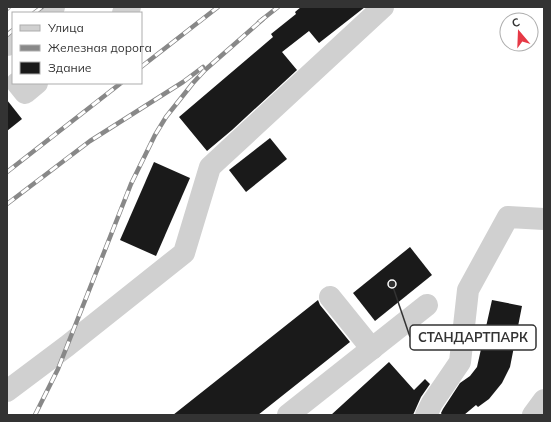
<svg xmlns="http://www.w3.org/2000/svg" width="551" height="422" font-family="Mulish,sans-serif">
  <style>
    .building { fill: #1a1a1a }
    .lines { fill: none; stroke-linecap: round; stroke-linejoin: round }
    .minor { stroke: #d0d0d0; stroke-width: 22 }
    .rail-casing { stroke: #888; stroke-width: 4.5 }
    .rail { stroke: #fff; stroke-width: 3; stroke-dasharray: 9; stroke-linecap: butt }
    .leader { fill: none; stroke: #333; stroke-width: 1.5 }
    .callout-dot { fill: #333; stroke: #fff; stroke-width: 1.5 }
    .callout { fill: #fff; stroke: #333; stroke-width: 1.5 }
    .callout-label { font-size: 13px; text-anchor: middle; font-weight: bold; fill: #333 }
  </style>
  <rect width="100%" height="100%" fill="#fff"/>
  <g class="building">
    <polygon points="301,7 365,7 319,43 309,31 282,52 297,70 232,130 207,151 179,117 273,37 271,34 296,14 295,12"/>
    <polygon points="7,100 22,119 7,131"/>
    <polygon points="270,138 287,159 246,192 229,170"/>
    <polygon points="154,162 190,178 156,256 120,240"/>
    <polygon points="410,247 432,275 375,321 353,293"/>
    <polygon points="318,300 320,305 350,342 258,415 173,415"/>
    <polygon points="492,300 522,306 510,367 502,383 489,399 478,407 476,405 464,415 442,415 441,413 443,409 460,383 470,376 477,367"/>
    <polygon points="389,362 414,390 425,379 430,384 421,397 413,415 331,415"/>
  </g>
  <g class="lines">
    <g class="minor">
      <polyline points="47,13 54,7"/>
      <polyline points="123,13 130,7"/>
      <polyline points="7,45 13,40"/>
      <polyline points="17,83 25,93 37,83"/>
      <polyline points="330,297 372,349"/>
      <polyline points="7,391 67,346 184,253 210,167 383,7"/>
      <polyline points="288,415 427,305"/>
      <polyline points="426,415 432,403 460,362 468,290 508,217 544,219"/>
      <polyline points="533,415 544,400"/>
    </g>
    <defs>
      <g id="rail">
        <polyline points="7,9 9,7"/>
        <polyline points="34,13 42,7"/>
        <polyline points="259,22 278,7"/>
        <polyline points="7,35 13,30"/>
        <polyline points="141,67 218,7"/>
        <polyline points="7,172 121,83"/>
        <polyline points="7,204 90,141 183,82 203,67"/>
        <polyline points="35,415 58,369 131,184 155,135 166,117 193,83 205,70 263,19"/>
      </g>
    </defs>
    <use href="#rail" class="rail-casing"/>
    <use href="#rail" class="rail"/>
  </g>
  <path class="leader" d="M392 284L410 337"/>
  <circle class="callout-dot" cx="392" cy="284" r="4"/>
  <rect class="callout" x="410" y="325" width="126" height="25" rx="4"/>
  <g class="callout-label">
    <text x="473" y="342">СТАНДАРТПАРК</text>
  </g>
  <rect width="551" height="422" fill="none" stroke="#333333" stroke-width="16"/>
  <rect x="12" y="12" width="130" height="72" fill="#ffffff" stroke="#adadad"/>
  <rect x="20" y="25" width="20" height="6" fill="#d0d0d0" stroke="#adadad"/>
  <text x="48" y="32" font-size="12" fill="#333333">Улица</text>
  <rect x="20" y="45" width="20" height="6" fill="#888888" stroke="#adadad"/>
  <text x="48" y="52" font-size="12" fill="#333333">Железная дорога</text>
  <rect x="20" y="62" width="20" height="12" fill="#1a1a1a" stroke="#adadad"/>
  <text x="48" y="72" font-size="12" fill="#333333">Здание</text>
  <g transform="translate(519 32) rotate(341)"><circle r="19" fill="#ffffff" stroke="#adadad"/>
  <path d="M0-3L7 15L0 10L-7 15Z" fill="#e63946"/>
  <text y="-6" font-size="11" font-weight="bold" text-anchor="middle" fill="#333333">С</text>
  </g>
</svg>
